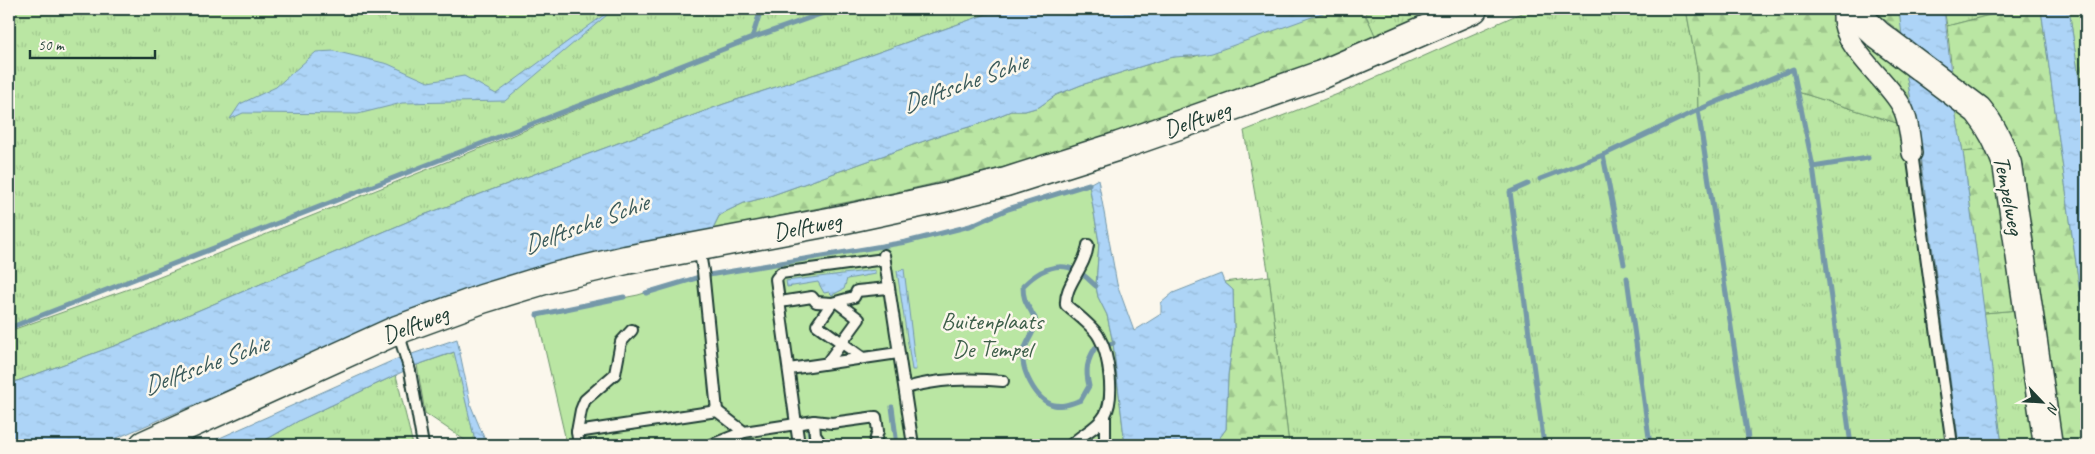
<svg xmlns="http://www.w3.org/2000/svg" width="2095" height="454" font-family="Caveat,sans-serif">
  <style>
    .grass { fill: url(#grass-tufts); stroke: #6c926c }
    .forest { fill: url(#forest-firs); stroke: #6c926c }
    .park { fill: #bae6a3; stroke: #6c926c }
    .water { fill: url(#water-ripples); stroke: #7498a9 }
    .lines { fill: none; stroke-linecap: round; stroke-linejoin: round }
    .stream { stroke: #7498a9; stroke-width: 5 }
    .lane-casing { stroke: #1f3d34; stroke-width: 14 }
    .street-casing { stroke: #1f3d34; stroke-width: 22 }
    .secondary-casing { stroke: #1f3d34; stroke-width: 31 }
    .lane { stroke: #fbf7ec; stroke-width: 10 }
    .street { stroke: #fbf7ec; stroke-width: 19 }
    .secondary { stroke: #fbf7ec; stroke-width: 28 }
    .labels { text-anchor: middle; stroke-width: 5; stroke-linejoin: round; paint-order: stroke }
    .street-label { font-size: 24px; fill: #1f3d34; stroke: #fbf7ec }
    .park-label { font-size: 24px; fill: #3e5f4a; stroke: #fbf7ec }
    .water-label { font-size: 25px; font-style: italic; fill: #3b5b5b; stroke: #fbf7ec }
  </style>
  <defs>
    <pattern id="grass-tufts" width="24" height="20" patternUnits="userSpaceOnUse" patternTransform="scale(1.25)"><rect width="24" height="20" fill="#bae6a3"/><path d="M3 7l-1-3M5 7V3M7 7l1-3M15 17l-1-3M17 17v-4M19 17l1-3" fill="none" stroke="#9fc68d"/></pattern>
    <pattern id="forest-firs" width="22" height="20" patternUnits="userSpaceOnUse" patternTransform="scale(1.25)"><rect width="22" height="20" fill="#bae6a3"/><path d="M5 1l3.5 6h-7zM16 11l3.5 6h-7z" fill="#9fc68d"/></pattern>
    <pattern id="water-ripples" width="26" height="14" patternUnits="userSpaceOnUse" patternTransform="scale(1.25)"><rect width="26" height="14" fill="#add4f7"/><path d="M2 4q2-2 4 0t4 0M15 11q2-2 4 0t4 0" fill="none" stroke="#94b7d4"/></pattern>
  </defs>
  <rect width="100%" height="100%" fill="#fbf7ec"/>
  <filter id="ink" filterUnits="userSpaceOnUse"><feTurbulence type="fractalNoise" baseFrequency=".02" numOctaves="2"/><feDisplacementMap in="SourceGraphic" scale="10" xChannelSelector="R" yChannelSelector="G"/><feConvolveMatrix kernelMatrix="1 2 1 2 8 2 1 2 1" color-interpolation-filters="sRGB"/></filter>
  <g filter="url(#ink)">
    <g class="grass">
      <polygon points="9,9 1001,9 834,68 724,104 421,216 117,345 9,384 9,331 140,285 692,63 9,328"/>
      <polygon points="1378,9 1446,9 1377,40 1365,13"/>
      <polygon points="1530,9 1686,9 1697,69 1698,110 1793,69 1798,92 1900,124 1910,178 1946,445 1289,445 1269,276 1244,131 1343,92"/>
      <polygon points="1944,9 2013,9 1947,26"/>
      <polygon points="1851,23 1906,73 1916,126 1898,84 1868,55"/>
      <polygon points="1955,111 1976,125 1992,149 1963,152"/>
      <polygon points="2018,310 2038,445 2002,445 1984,313"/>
      <polygon points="455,352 475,441 469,443 425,413 417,365"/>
      <polygon points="396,375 413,445 257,445 300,420"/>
    </g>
    <g class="forest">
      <path d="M1334,9C1367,9 1364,11 1377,40L1227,100L1023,163L902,191L712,230L719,216L727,211L744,203L767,197L938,136L979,124L1011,111H1025L1039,107L1056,95L1081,85L1165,59L1177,56L1193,57Z"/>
      <polygon points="1686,9 1830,9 1843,44 1890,96 1900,124 1798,92 1793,70 1698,110 1697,69"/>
      <polygon points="1875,9 1899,9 1903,34 1881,17"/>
      <polygon points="2013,9 2041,9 2086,336 2086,445 2058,445 1984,101 1952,73 1947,26"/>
      <polygon points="2069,9 2086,9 2086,128"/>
      <polygon points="1992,149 2018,310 1984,313 1963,152"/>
      <polygon points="1269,276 1289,445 1217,445 1218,440 1226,429 1228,375 1234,330 1233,290 1224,282"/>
    </g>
    <polygon class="park" points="1089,184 1099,242 1096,286 1098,297 1107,315 1113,343 1125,445 567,445 537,315 638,295 703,276 906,242 970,226 1008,209"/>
    <g class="water">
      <polygon points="612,9 614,9 505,101 402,103 358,114 243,113 230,119 240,104 276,87 316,52 334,51 388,64 428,82 464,76 496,94"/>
      <path d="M1001,9H1334L1212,53C1196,57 1180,55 1165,59L1081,85L1056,95L1039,107L1025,111H1011L979,124L938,136L767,197L744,203L727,211L719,216L712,230L574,260L380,325L110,441L96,445H9V384L117,345L421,216L724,104L834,68Z"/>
      <polygon points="1899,9 1944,9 1955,111 1963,152 2002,445 1959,445 1916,126 1906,73"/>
      <polygon points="2041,9 2069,9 2086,128 2086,336"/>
      <polygon points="1098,179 1117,284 1134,331 1161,314 1161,303 1173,293 1221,274 1224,282 1233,290 1234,330 1228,375 1226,429 1218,440 1217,445 1125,445 1113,343 1107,315 1098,297 1096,286 1099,242 1089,184"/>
      <polygon points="904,269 916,370 912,370 897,271"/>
      <polygon points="875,270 875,274 847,279 844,289 832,295 829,292 824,293 818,282 787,287 786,281"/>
      <polygon points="457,339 471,406 487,445 476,445 454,352 417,365 300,420 257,445 214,445 213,441 394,360"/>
    </g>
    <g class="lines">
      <g class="stream">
        <polyline points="752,38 761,9"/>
        <polyline points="1698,110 1793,69 1813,167 1851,445"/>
        <polyline points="1603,155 1624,264"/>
        <polyline points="1813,167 1868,158"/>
        <polyline points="1540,179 1603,155 1698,110 1749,445"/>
        <polyline points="1528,184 1510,192 1544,445"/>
        <polyline points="1627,278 1650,445"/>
        <path d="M1096,286C1090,281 1084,274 1077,271C1057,260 1037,272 1023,286C1023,297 1025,302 1031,311C1032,314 1034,316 1035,318C1038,329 1026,341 1024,351C1019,368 1036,401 1054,405C1064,407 1072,403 1081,400L1089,386C1085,370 1087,361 1095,348L1113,343"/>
        <polyline points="646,293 703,276 906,242 970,226 1008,209 1089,184"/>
        <polyline points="537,315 624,297"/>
        <polyline points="9,328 752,38 835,9"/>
        <polyline points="892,407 897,445"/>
        <polyline points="809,429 811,445"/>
      </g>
      <defs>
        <g id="lane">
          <polyline points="1912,153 1952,445"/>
          <polyline points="699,248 703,271 717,411"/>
          <polyline points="884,255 913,445"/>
          <polyline points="780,302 812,297 816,302 832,303 854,297 857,291 888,288"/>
          <polyline points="832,303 817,325 863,358"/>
          <polyline points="398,332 410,371 423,445"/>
          <polyline points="827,363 859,319 838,303"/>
          <polyline points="789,369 898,353"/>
          <path d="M905,388C939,379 967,378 1003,381"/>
          <polyline points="1105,416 1105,445"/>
          <polyline points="814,421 815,435 822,445"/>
          <polyline points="577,432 581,410 585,400 615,374 621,342 632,330"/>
          <polyline points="579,445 577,432 717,411 744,432 796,424 799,445"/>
          <polyline points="711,445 744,432"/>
          <polyline points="874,445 878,431 876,417 832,423 814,421 796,424 776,279 781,273 877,260 885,262"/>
          <path d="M1071,445C1081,434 1097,429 1105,415C1115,398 1109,354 1099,337C1094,327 1075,313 1066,305C1064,285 1085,269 1088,245"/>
        </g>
        <path id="street" d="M1844,9C1835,43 1888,79 1902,107C1909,120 1910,138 1912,153"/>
        <g id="secondary">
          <path d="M1854,9L1860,18L1878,35L1978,110C1992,127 1999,143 2007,164L2048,445"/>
          <polyline points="144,445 397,330 482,299 554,277 626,260 845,219 943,198 1006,182 1119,146 1321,75 1473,9"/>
        </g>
      </defs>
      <use href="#lane" class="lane-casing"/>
      <use href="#street" class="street-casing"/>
      <use href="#secondary" class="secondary-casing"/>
      <use href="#lane" class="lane"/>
      <use href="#street" class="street"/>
      <use href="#secondary" class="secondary"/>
    </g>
  </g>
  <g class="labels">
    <g class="street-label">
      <text transform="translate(1197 119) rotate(-19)" y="8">Delftweg</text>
      <text transform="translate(2009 195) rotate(79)" y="8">Tempelweg</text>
      <text transform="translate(807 226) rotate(-11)" y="8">Delftweg</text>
      <text transform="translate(415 324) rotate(-21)" y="8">Delftweg</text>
    </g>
    <g class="park-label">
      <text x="992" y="329">Buitenplaats<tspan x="992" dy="28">De Tempel</tspan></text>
    </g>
    <g class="water-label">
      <text transform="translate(964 82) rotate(-20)" y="9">Delftsche Schie</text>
      <text transform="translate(585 223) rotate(-20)" y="9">Delftsche Schie</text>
      <text transform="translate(205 364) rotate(-20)" y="9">Delftsche Schie</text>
    </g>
  </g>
  <rect width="2095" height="454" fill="none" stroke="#fbf7ec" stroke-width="30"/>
  <rect x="15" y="15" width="2065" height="424" fill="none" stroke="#1f3d34" stroke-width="2" filter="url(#ink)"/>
  <g transform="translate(2042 402) rotate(115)" stroke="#fbf7ec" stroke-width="4" paint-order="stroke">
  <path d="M0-4L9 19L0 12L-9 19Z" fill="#1f3d34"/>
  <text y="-8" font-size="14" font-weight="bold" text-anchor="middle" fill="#1f3d34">N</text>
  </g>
  <path d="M30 50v8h125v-8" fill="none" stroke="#1f3d34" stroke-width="2.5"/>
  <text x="38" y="50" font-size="15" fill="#1f3d34" stroke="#fbf7ec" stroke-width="4" paint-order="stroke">50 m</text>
</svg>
